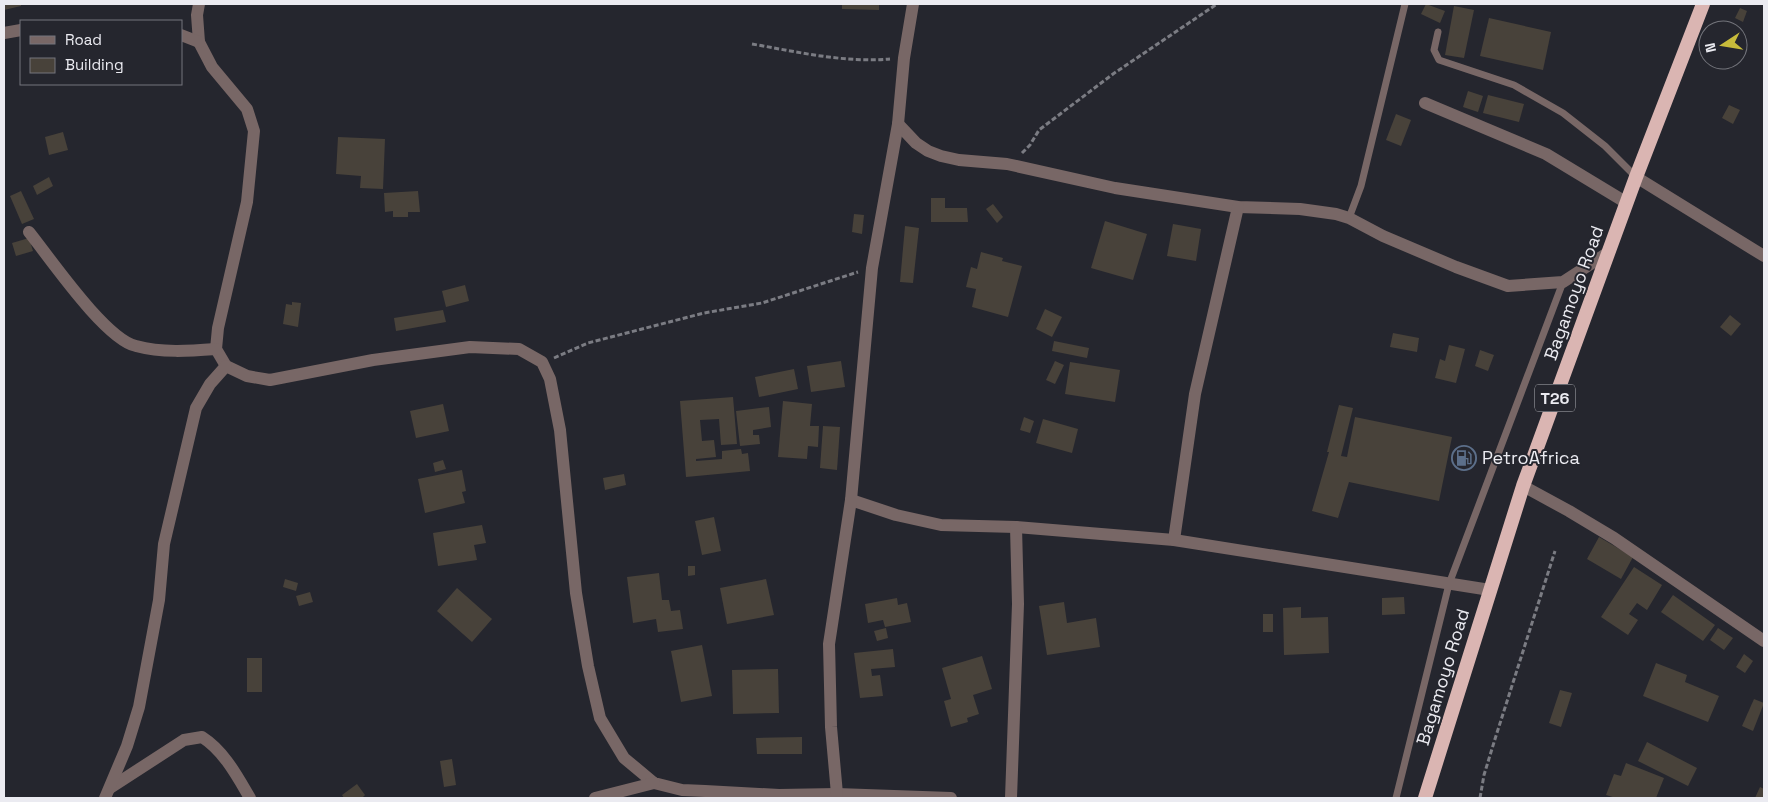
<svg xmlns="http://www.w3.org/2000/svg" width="1768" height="802" font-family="'Space Grotesk',sans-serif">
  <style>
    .building { fill: #48423a }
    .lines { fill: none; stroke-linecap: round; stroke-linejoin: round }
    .path { stroke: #7b7c83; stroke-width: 3; stroke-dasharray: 5 2.5; stroke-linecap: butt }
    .service { stroke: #786766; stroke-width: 7 }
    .minor { stroke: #786766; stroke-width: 12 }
    .trunk { stroke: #dab5b2; stroke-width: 14 }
    .labels { text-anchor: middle; stroke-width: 4; stroke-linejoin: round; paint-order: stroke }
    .shield { fill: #25262e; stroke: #b0b0b6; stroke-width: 1 }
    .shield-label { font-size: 16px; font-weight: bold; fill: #ebebf1 }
    .street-label { font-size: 18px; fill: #ebebf1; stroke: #25262e }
    .poi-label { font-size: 18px; fill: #ebebf1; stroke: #25262e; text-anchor: start }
  </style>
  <rect width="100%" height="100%" fill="#25262e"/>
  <g class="building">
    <polygon points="4,4 21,4 21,6 4,10"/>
    <polygon points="842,4 879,4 879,10 842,9"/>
    <polygon points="1426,4 1445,11 1440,23 1421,14"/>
    <polygon points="1454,6 1474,10 1464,58 1445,55"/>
    <polygon points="1740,8 1747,11 1743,22 1735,18"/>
    <polygon points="1489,18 1551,32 1543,70 1480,56"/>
    <polygon points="1468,91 1483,96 1478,112 1463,107"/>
    <polygon points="1488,95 1524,104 1519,122 1483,113"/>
    <polygon points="1729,105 1740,110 1733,124 1722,118"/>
    <polygon points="1396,114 1411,120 1401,146 1386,140"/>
    <polygon points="63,132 68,150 49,155 45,137"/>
    <polygon points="338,137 385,139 383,189 360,188 361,176 336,174"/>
    <polygon points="49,177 53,186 37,195 33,186"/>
    <polygon points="21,191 34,219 22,224 10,196"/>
    <polygon points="418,191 420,212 408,212 408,217 393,217 393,211 385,212 384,193"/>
    <polygon points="931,198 945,198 945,208 967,208 968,222 931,222"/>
    <polygon points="993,204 1003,217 997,223 986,209"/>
    <polygon points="854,214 864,215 862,234 852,232"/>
    <polygon points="1105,221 1147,234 1133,280 1091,268"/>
    <polygon points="1173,224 1201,229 1196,261 1167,256"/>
    <polygon points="905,226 919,228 913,283 900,282"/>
    <polygon points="29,238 33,251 16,256 12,243"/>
    <polygon points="981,252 1003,258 1002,261 1022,266 1008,317 972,307 976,289 966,287 971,267 977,269"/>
    <polygon points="465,285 469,301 446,307 442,291"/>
    <polygon points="292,302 301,303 298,327 283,324 286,304 292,305"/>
    <polygon points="1045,309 1062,317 1052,337 1036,329"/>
    <polygon points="443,310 446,322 396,331 394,318"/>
    <polygon points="1730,315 1741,324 1731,336 1720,327"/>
    <polygon points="1393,333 1419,338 1417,352 1390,347"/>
    <polygon points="1054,341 1089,348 1087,358 1052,351"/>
    <polygon points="1449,345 1465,349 1456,383 1435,378 1440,359 1445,361"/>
    <polygon points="1480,350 1494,355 1488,371 1475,366"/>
    <polygon points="841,361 845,387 811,392 807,366"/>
    <polygon points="1055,361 1064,365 1055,384 1046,380"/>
    <polygon points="1070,362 1120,370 1115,402 1065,394"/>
    <polygon points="794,369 798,389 759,397 755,377"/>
    <polygon points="733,397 737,444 721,445 719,419 700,420 702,441 714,440 716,457 696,459 696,461 722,459 722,451 741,449 742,454 748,453 750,471 686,477 680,401"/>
    <polygon points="783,401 812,404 810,426 819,426 818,447 808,446 807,459 778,457"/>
    <polygon points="443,404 449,431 416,438 410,411"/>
    <polygon points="1339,405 1353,408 1341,456 1347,457 1355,417 1452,437 1439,501 1349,482 1338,518 1312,511 1329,452 1327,452"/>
    <polygon points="769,407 771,427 753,430 753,435 759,435 760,444 740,446 736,411"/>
    <polygon points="1024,417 1034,421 1030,433 1020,430"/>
    <polygon points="1043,419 1078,429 1072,453 1036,443"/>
    <polygon points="823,426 840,427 837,470 820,468"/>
    <polygon points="443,460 446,469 435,472 433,463"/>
    <polygon points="462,470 466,491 462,492 465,503 425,513 418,479"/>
    <polygon points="624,474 626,485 605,490 603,478"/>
    <polygon points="714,517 721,551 702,555 695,521"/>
    <polygon points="482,525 486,543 474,545 477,560 438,566 433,533"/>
    <polygon points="1599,537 1633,557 1621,579 1587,559"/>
    <polygon points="688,566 695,566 695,575 688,576"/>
    <polygon points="1634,567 1662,585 1647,610 1637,603 1629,614 1638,620 1628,635 1601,617"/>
    <polygon points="659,573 662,600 669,600 671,611 680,610 683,629 658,632 656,619 633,623 627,577"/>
    <polygon points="285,579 298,583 296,591 283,587"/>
    <polygon points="766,579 774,615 727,624 720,588"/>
    <polygon points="457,588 492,619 472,642 437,611"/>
    <polygon points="310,592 313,602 299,606 296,596"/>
    <polygon points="1673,595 1715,625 1703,641 1661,612"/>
    <polygon points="1404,597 1405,614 1382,615 1382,598"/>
    <polygon points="897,598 898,605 907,603 911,622 885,627 883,620 868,623 865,604"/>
    <polygon points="1064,602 1067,623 1096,618 1100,647 1047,655 1039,606"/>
    <polygon points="1301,607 1301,618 1328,617 1329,653 1284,655 1283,608"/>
    <rect x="1263" y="614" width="10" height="18"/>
    <polygon points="886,628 888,638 877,641 874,631"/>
    <polygon points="1718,628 1733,638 1724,650 1710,640"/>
    <polygon points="702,645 712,696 681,702 671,651"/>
    <polygon points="893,649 895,667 871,669 872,676 880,675 883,696 860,698 854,653"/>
    <polygon points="1744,654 1753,661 1745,673 1736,667"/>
    <polygon points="982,656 992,689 973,695 979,714 967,718 968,722 951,727 944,701 951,699 942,668"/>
    <rect x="247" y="658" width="15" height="34"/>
    <polygon points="1656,663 1687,675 1685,682 1719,696 1708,722 1643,696"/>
    <polygon points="778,669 779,713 733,714 732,670"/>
    <polygon points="1560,690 1572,693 1561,727 1549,723"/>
    <polygon points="1754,699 1764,703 1753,731 1742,726"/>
    <polygon points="802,737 802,754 757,754 756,738"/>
    <polygon points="1647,742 1697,768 1688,786 1638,761"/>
    <polygon points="452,759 456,785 444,787 440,761"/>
    <polygon points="1626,763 1664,778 1656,798 1616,798 1606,795 1614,774 1621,776"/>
    <polygon points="357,784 365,795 362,798 344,798 342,795"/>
    <polygon points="1760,787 1764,789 1764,798 1755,798"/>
  </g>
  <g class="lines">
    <g class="path">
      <path d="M752,44C798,52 844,63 890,59"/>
      <polyline points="1022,153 1030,145 1039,130 1113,74 1217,4"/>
      <polyline points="554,358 588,343 704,313 762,303 858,272"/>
      <polyline points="1480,798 1484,775 1495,739 1555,551"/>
    </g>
    <g class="service">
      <polyline points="1438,32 1434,50 1439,60 1514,85 1563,113 1605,146 1636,177"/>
      <polyline points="1349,218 1361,186 1405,4"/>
      <polyline points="1396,798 1449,584 1563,282"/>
    </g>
    <g class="minor">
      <polyline points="199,4 197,15 199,42 212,67 247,109 254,131 247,202 218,328 216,349 226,366 247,376 270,380 373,360 470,347 519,349 542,362 550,379 560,430 576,593 588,666 600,718 624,758 654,783 682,790 705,791 779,795 837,794 951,798"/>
      <polyline points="4,33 21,30"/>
      <polyline points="181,35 199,42"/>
      <polyline points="1425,103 1546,154 1627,203"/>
      <polyline points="898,124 916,143 928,151 941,156 959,160 1007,164 1115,188 1238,207 1300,209 1336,214 1349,218 1383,236 1456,267 1508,286 1563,282 1609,252"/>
      <polyline points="1636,177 1764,256"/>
      <path d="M29,232C50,258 105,339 136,346C162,353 189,351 216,349"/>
      <polyline points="1523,486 1569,511 1614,538 1764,641"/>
      <polyline points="851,500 896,515 941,525 1016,527 1174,540 1490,590"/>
      <polyline points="1174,540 1195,394 1238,207"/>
      <path d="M110,788L184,740L202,737C224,751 237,776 250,798"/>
      <polyline points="837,794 831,727 829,644 851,500 872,268 898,124 904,58 913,4"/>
      <polyline points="105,798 127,746 139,707 159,600 164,544 196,408 210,384 226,366"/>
      <polyline points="595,798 654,783"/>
      <polyline points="1011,798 1018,604 1016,527"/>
    </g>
    <polyline class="trunk" points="1425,798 1523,486 1636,177 1703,4"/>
  </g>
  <defs>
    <symbol id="fuel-ring" viewBox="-11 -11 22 22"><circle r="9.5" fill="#25262e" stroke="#5c6f8a" stroke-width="1.5"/><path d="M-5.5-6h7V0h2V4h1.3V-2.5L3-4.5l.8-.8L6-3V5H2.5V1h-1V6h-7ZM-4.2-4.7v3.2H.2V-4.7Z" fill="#5c6f8a"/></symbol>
  </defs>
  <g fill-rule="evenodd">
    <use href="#fuel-ring" x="1450" y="444" width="28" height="28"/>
  </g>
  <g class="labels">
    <rect class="shield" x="1535" y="384.5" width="40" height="27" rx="4"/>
    <g class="shield-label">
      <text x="1555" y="404">T26</text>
    </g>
    <g class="street-label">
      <text transform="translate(1574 293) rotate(-70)" y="6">Bagamoyo Road</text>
      <text transform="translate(1443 677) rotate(-73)" y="6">Bagamoyo Road</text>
    </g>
    <g class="poi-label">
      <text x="1482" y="464">PetroAfrica</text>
    </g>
  </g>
  <rect width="1768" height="802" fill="none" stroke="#ebebf1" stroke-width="10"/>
  <rect x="20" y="20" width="162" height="65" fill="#25262e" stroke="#74757c"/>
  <rect x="30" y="36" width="25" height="8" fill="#786766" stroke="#74757c"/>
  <text x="65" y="45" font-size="15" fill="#ebebf1">Road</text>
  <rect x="30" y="58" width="25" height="15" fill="#48423a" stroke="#74757c"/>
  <text x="65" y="70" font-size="15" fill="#ebebf1">Building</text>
  <g transform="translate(1723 45) rotate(258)"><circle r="24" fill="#25262e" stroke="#74757c"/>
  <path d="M0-4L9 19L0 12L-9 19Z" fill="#c7bb3b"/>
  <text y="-8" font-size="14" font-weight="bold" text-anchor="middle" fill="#ebebf1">N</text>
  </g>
</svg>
